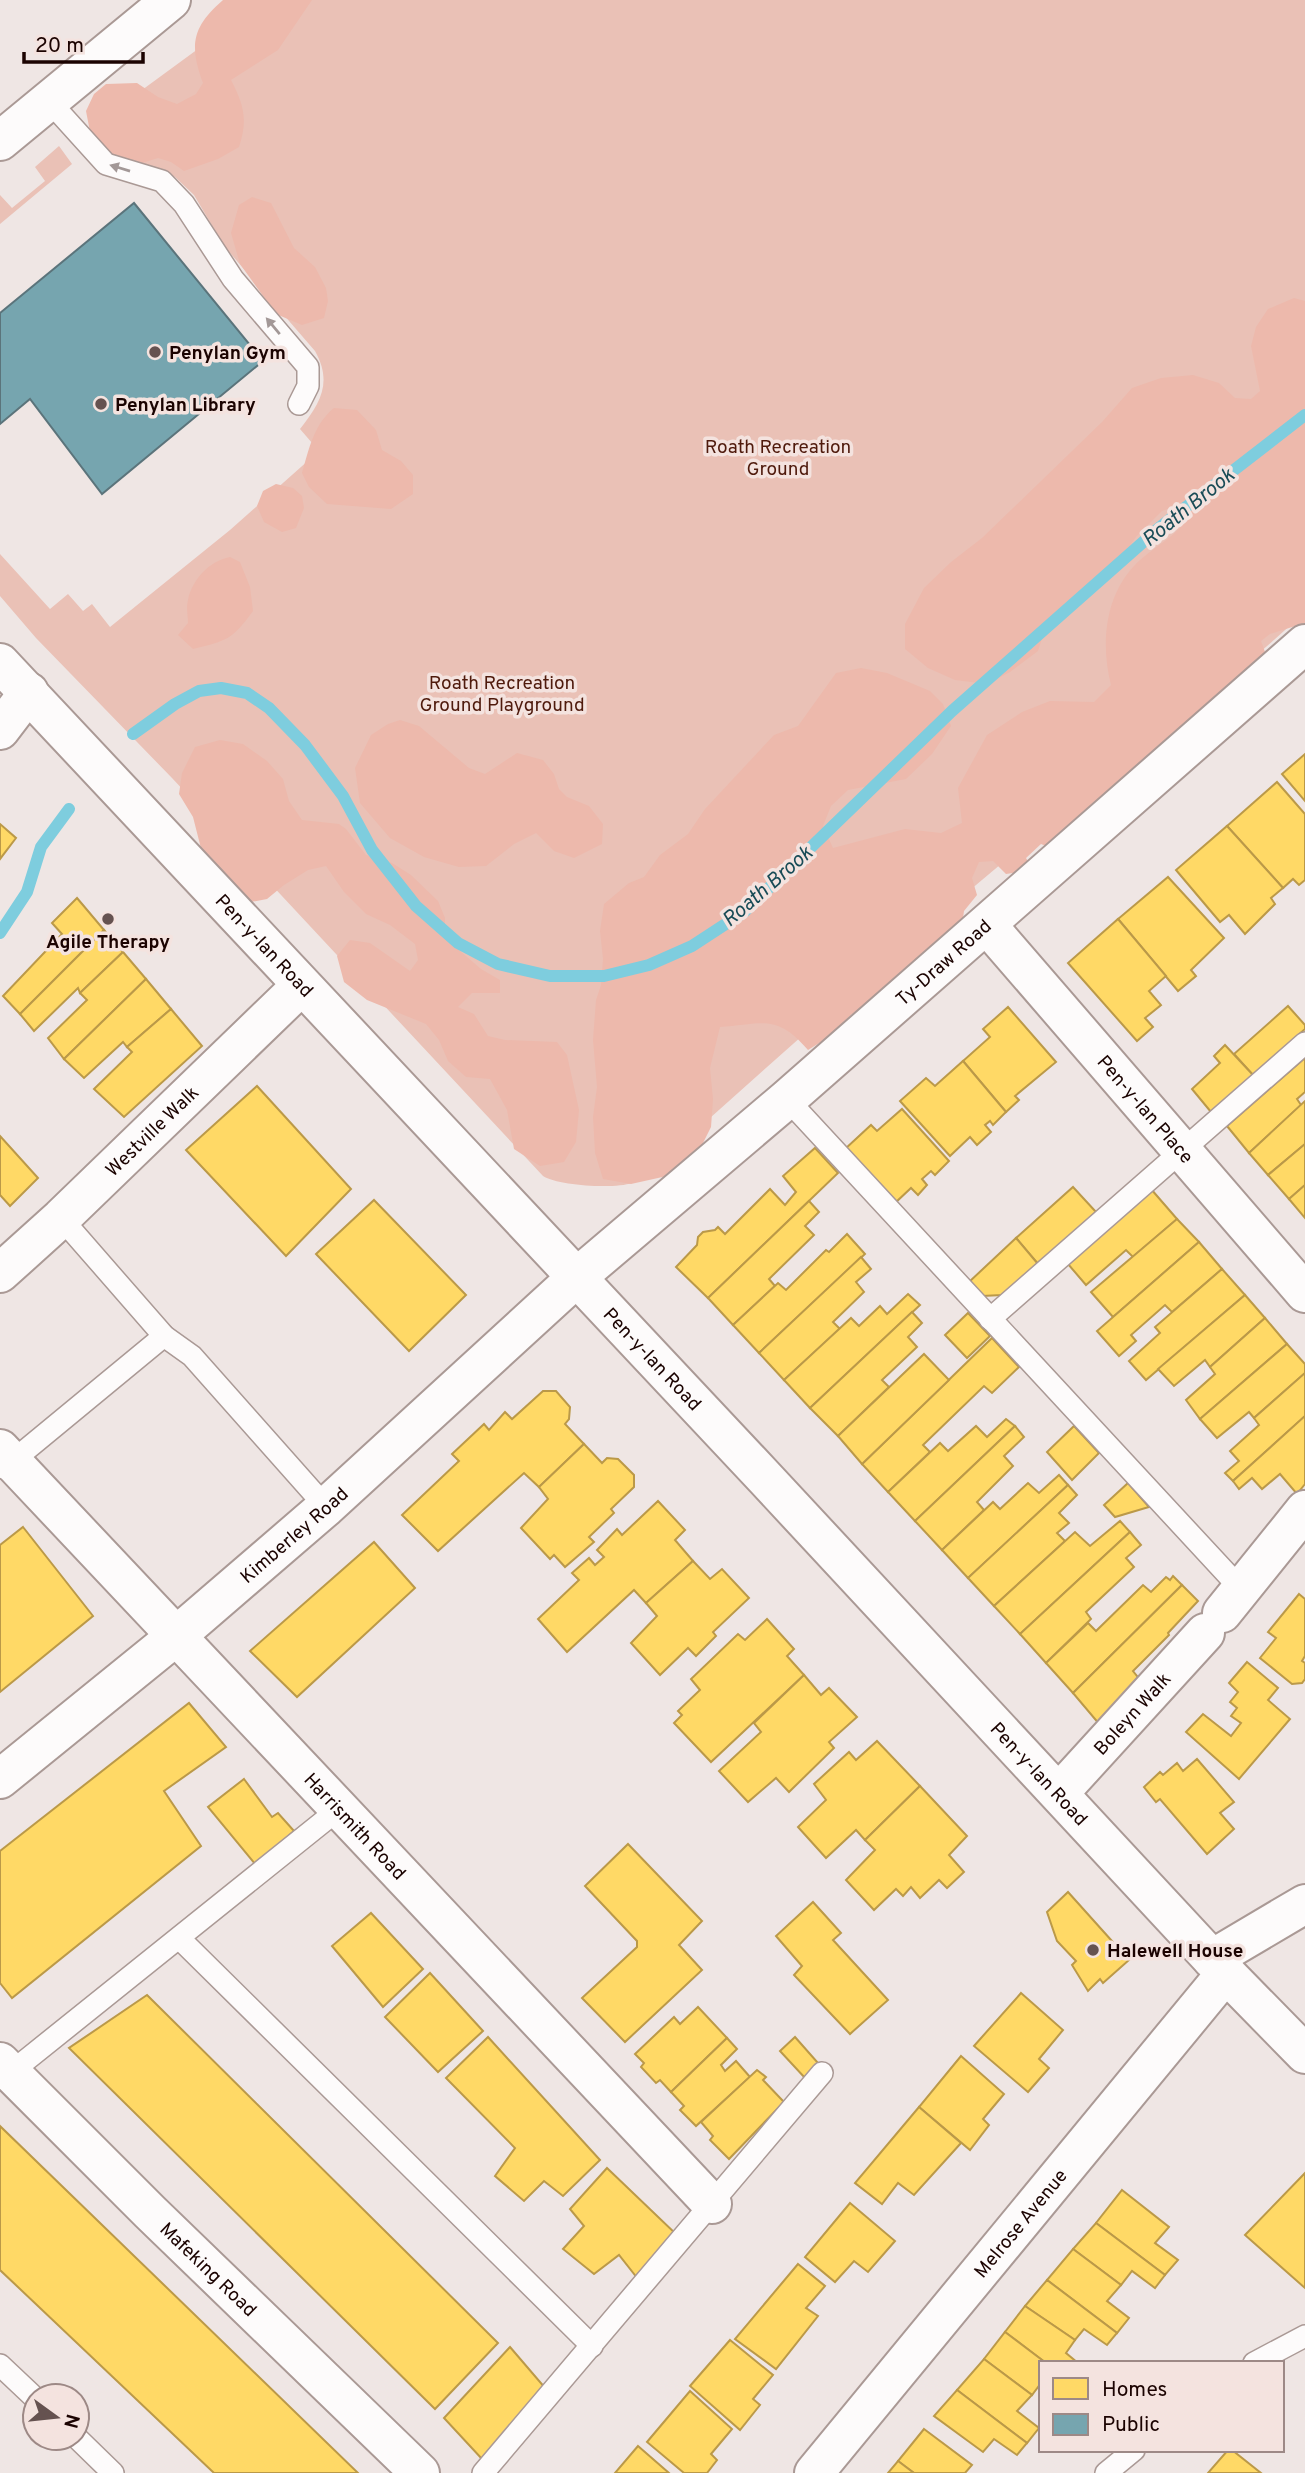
<svg xmlns="http://www.w3.org/2000/svg" width="1305" height="2473" font-family="Overpass,sans-serif">
  <style>
    .green { fill: #eac1b6 }
    .forest { fill: #edb9ac }
    .homes { fill: #ffd966; stroke: #bb9948; stroke-width: 2 }
    .public { fill: #76a5af; stroke: #5b747b; stroke-width: 2 }
    .lines { fill: none; stroke-linecap: round; stroke-linejoin: round }
    .stream { stroke: #7ecdde; stroke-width: 12 }
    .lane-casing { stroke: #aa9995; stroke-width: 24 }
    .street-casing { stroke: #aa9995; stroke-width: 42 }
    .secondary-casing { stroke: #aa9995; stroke-width: 42 }
    .lane { stroke: #fdfbfb; stroke-width: 21 }
    .street { stroke: #fdfbfb; stroke-width: 38 }
    .secondary { stroke: #fdfbfb; stroke-width: 38 }
    .oneway { fill: #a39897 }
    .poi-dot { fill: #655250; stroke: #f4e3df; stroke-width: 2.5 }
    .labels { text-anchor: middle; stroke-width: 7; stroke-linejoin: round; paint-order: stroke }
    .poi-label { font-size: 19px; font-weight: bold; fill: #1b0301; stroke: #f4e3df; text-anchor: start }
    .park-label { font-size: 19px; fill: #4f1a0c; stroke: #f4e3df }
    .street-label { font-size: 19px; fill: #1b0301; stroke: #f4e3df }
    .water-label { font-size: 21px; font-style: italic; fill: #194c57; stroke: #f4e3df }
  </style>
  <rect width="100%" height="100%" fill="#efe6e4"/>
  <g class="green">
    <path d="M265,0H1305V612C1218,692 1123,764 1031,839C900,947 774,1061 647,1174C643,1177 637,1181 632,1183C615,1189 558,1186 543,1176L172,778L36,638L0,596V554L50,609L68,594L83,611L92,604L110,627L230,530L319,451L300,429C320,403 333,383 315,351L224,246L194,195L175,177L153,168L120,161L101,120Z"/>
    <polygon points="59,146 72,164 0,224 0,195 12,208 45,181 35,167"/>
  </g>
  <g class="forest">
    <path d="M223,0H312L278,50L231,80C244,105 248,120 239,147L218,159L184,171L171,162L158,158L139,164L120,161L92,142L86,111L94,94L106,84L137,83L158,97L177,104L196,94L203,83C189,45 192,27 223,0Z"/>
    <polygon points="252,197 271,203 294,248 315,267 326,288 328,301 324,318 302,325 276,314 240,264 231,233 239,205"/>
    <path d="M1294,298L1305,301V623L1270,634L1261,641L1269,663L1056,850L1041,844L1026,858L1033,870L1006,874L993,861L979,862L972,878L977,895L964,911L961,933L868,1017L852,1014L829,1037L808,1050C777,1013 761,1024 720,1027L710,1068L713,1099L711,1127L695,1159L667,1176L631,1184L603,1179L595,1153L593,1117L597,1087L593,1040L596,1000L601,985L603,959L600,931L604,904L629,883L644,877L660,855L688,834L705,809L774,735L798,726L836,673L861,668L887,673L930,691L943,704L951,726L932,754L906,779L848,790L831,806L823,826L833,848L905,829L941,833L962,823L958,788L987,735L1022,712L1050,701L1094,702L1111,685C1101,646 1104,598 1134,566C1152,547 1176,538 1190,515L1180,505L1162,511L1136,537L1117,564L1059,609L1047,623L1038,651L1010,672L987,684L955,680L928,668L905,649V624L924,588L951,562L982,538L1102,422L1132,388L1161,378L1193,375L1219,383L1235,398L1251,399L1260,391L1251,346L1256,327L1268,309Z"/>
    <path d="M334,408L357,410L376,430L382,450L401,461L413,475V494L391,509L327,504L309,487L302,473C309,449 314,424 334,408Z"/>
    <polygon points="276,484 293,488 302,496 304,508 296,528 282,532 264,522 257,506 263,491"/>
    <path d="M230,557L240,562L250,587L253,611C232,640 226,641 193,649L178,635L188,623C188,616 186,607 188,600C192,580 209,561 230,557Z"/>
    <polygon points="400,720 419,726 469,768 485,774 517,753 543,760 554,774 559,789 567,797 589,806 603,824 602,844 574,858 554,851 536,833 514,844 486,866 459,867 424,857 390,838 360,803 355,768 371,735 388,724"/>
    <polygon points="220,740 243,744 267,761 283,779 289,801 302,820 339,824 346,829 366,855 392,863 411,875 438,901 445,918 445,938 481,969 500,980 500,993 472,993 458,1007 474,1014 488,1036 505,1040 557,1042 567,1055 579,1110 576,1142 564,1162 540,1166 514,1149 507,1110 490,1079 466,1077 448,1061 439,1040 426,1024 367,1000 344,982 337,956 350,940 370,943 410,971 418,960 415,944 390,925 366,914 344,892 326,866 308,870 284,885 267,899 240,904 207,872 193,817 179,794 182,773 195,747"/>
  </g>
  <g class="homes">
    <polygon points="1305,754 1305,801 1282,774"/>
    <polygon points="1277,782 1305,814 1305,880 1299,885 1293,879 1283,888 1227,826"/>
    <polygon points="0,824 16,838 0,859"/>
    <polygon points="1227,826 1283,888 1271,898 1275,904 1245,934 1229,915 1220,922 1176,870"/>
    <polygon points="1168,877 1224,938 1191,970 1196,976 1178,991 1118,919"/>
    <polygon points="77,898 104,930 20,1014 3,996 62,934 52,923"/>
    <polygon points="1118,919 1166,976 1149,991 1161,1005 1145,1018 1153,1027 1137,1041 1068,963"/>
    <polygon points="104,930 123,952 80,993 78,988 34,1031 20,1014"/>
    <polygon points="123,952 146,979 64,1059 48,1038 87,1000 80,993"/>
    <polygon points="146,979 171,1009 127,1047 123,1042 84,1078 64,1059"/>
    <polygon points="1288,1006 1305,1025 1305,1029 1253,1075 1234,1054"/>
    <polygon points="1008,1007 1056,1062 1015,1096 1019,1100 1006,1112 963,1061 990,1037 983,1029"/>
    <polygon points="171,1009 202,1046 124,1117 94,1089 132,1052 127,1047"/>
    <polygon points="1225,1045 1253,1075 1211,1112 1192,1089 1220,1063 1214,1056"/>
    <polygon points="1305,1058 1305,1092 1297,1099 1301,1105 1249,1153 1227,1126"/>
    <polygon points="963,1061 1006,1112 993,1125 990,1121 985,1125 991,1132 977,1145 970,1137 950,1156 900,1101 926,1078 935,1086"/>
    <polygon points="257,1086 351,1189 286,1256 186,1150"/>
    <polygon points="1305,1101 1305,1144 1268,1175 1249,1153"/>
    <polygon points="902,1109 949,1161 935,1175 931,1171 922,1179 927,1185 918,1195 911,1188 895,1203 845,1149 871,1125 877,1131"/>
    <polygon points="0,1136 38,1178 10,1206 0,1195"/>
    <polygon points="1305,1144 1305,1185 1289,1199 1268,1175"/>
    <polygon points="815,1148 838,1173 708,1298 676,1267 697,1245 698,1237 703,1232 715,1230 718,1227 725,1234 770,1189 785,1205 796,1192 783,1176"/>
    <polygon points="1305,1185 1305,1218 1289,1199"/>
    <polygon points="1073,1187 1096,1212 1038,1264 1016,1238"/>
    <polygon points="1151,1189 1177,1219 1133,1257 1126,1250 1086,1285 1068,1264"/>
    <polygon points="374,1200 466,1295 409,1351 316,1254"/>
    <polygon points="809,1201 819,1212 805,1226 814,1235 769,1279 775,1286 733,1325 708,1298"/>
    <polygon points="1177,1219 1199,1242 1113,1317 1091,1292"/>
    <polygon points="847,1234 865,1254 759,1353 733,1325 778,1283 786,1290 826,1250 829,1252"/>
    <polygon points="1016,1238 1038,1264 1002,1295 982,1296 969,1282"/>
    <polygon points="1199,1242 1222,1269 1172,1312 1165,1305 1131,1335 1136,1341 1119,1356 1097,1331"/>
    <polygon points="861,1257 871,1269 856,1282 864,1292 833,1322 840,1329 784,1380 759,1353"/>
    <polygon points="1222,1269 1245,1295 1146,1380 1129,1361 1160,1333 1155,1327"/>
    <polygon points="908,1294 920,1305 810,1408 784,1380 851,1318 859,1326 880,1306 887,1314"/>
    <polygon points="1245,1295 1265,1318 1210,1367 1205,1360 1174,1386 1158,1369"/>
    <polygon points="912,1312 922,1323 908,1337 917,1347 882,1380 889,1387 838,1436 810,1408"/>
    <polygon points="968,1313 990,1336 967,1358 945,1335"/>
    <polygon points="1265,1318 1287,1344 1200,1419 1186,1400 1215,1374 1210,1367"/>
    <polygon points="992,1338 1019,1367 992,1393 984,1386 923,1445 930,1452 888,1492 862,1464"/>
    <polygon points="1287,1344 1305,1364 1305,1373 1254,1418 1249,1412 1217,1438 1200,1419"/>
    <polygon points="924,1354 949,1380 862,1464 838,1436"/>
    <polygon points="1305,1373 1305,1416 1233,1481 1225,1473 1239,1461 1230,1451 1259,1425 1254,1418"/>
    <polygon points="543,1391 556,1391 570,1407 569,1419 565,1424 584,1444 539,1487 524,1473 438,1551 402,1515 459,1461 452,1454 484,1424 489,1430 505,1412 512,1419"/>
    <polygon points="1305,1416 1305,1484 1297,1494 1280,1474 1262,1489 1252,1478 1239,1489 1233,1481"/>
    <polygon points="1006,1419 1015,1426 915,1521 888,1492 940,1443 948,1451 976,1426 987,1437"/>
    <polygon points="1015,1426 1024,1437 1004,1456 1013,1466 977,1502 984,1510 942,1550 915,1521"/>
    <polygon points="1074,1426 1099,1453 1072,1480 1047,1452"/>
    <polygon points="584,1444 602,1463 607,1458 618,1459 634,1475 634,1487 611,1509 614,1513 589,1537 594,1542 565,1567 554,1555 550,1559 521,1528 548,1499 539,1487"/>
    <polygon points="1059,1475 1068,1485 968,1578 942,1550 993,1502 1000,1509 1028,1483 1039,1493"/>
    <polygon points="1128,1483 1149,1507 1115,1517 1104,1505"/>
    <polygon points="1068,1485 1077,1495 1059,1513 1069,1523 1057,1533 1065,1541 994,1606 968,1578"/>
    <polygon points="658,1501 685,1530 675,1540 693,1561 646,1603 634,1590 567,1652 538,1619 579,1580 572,1573 589,1558 595,1565 604,1557 597,1550 617,1529 622,1535"/>
    <polygon points="1120,1521 1130,1532 1020,1634 994,1606 1075,1532 1090,1546"/>
    <polygon points="23,1527 93,1616 0,1692 0,1545"/>
    <polygon points="1130,1532 1141,1545 1126,1558 1134,1567 1086,1612 1091,1619 1046,1663 1020,1634"/>
    <polygon points="374,1542 415,1588 297,1697 250,1651"/>
    <polygon points="693,1561 710,1579 722,1569 749,1598 713,1632 716,1636 696,1656 688,1648 660,1675 631,1643 657,1616 646,1603"/>
    <polygon points="1173,1576 1182,1585 1073,1693 1046,1663 1088,1623 1096,1631 1143,1585 1151,1592 1166,1577 1170,1580"/>
    <polygon points="1182,1585 1198,1601 1168,1633 1169,1635 1133,1671 1141,1681 1100,1725 1073,1693"/>
    <polygon points="1299,1594 1305,1599 1305,1656 1302,1661 1305,1663 1305,1679 1302,1683 1292,1684 1260,1658 1276,1638 1268,1632"/>
    <polygon points="767,1619 794,1649 787,1656 804,1675 711,1762 674,1723 682,1715 678,1711 700,1690 691,1679 738,1634 745,1640"/>
    <polygon points="1247,1662 1278,1688 1268,1700 1290,1719 1239,1779 1186,1732 1203,1714 1231,1736 1241,1723 1231,1716 1237,1708 1230,1702 1238,1692 1229,1683"/>
    <polygon points="804,1675 821,1695 829,1688 857,1717 829,1742 834,1748 789,1792 776,1778 748,1802 719,1771 761,1732 754,1723"/>
    <polygon points="189,1703 226,1747 164,1791 201,1846 12,1998 0,1983 0,1851"/>
    <polygon points="877,1741 920,1786 865,1840 856,1830 826,1858 798,1827 826,1800 814,1784 849,1752 856,1760"/>
    <polygon points="1197,1759 1234,1802 1220,1813 1234,1829 1207,1854 1160,1799 1156,1802 1144,1787 1160,1772 1163,1775 1177,1763 1183,1771"/>
    <polygon points="244,1779 272,1817 278,1813 294,1831 256,1865 208,1807"/>
    <polygon points="920,1786 967,1836 949,1855 964,1872 947,1888 939,1880 920,1898 911,1887 903,1896 896,1889 874,1910 846,1880 875,1850 865,1840"/>
    <polygon points="628,1844 702,1921 679,1945 702,1970 625,2042 582,1998 637,1947 637,1941 585,1886"/>
    <polygon points="1068,1892 1129,1960 1103,1983 1100,1979 1088,1991 1072,1965 1076,1961 1057,1941 1047,1912"/>
    <polygon points="813,1902 841,1933 833,1940 888,2000 850,2034 794,1975 802,1966 776,1936"/>
    <polygon points="371,1913 423,1969 383,2007 332,1946"/>
    <polygon points="430,1973 483,2031 438,2072 385,2017"/>
    <polygon points="1021,1993 1063,2030 1039,2059 1049,2068 1028,2092 974,2046"/>
    <polygon points="147,1995 498,2343 435,2409 69,2048"/>
    <polygon points="698,2007 727,2038 671,2092 660,2080 656,2083 641,2067 644,2063 635,2054 674,2017 680,2024"/>
    <polygon points="488,2037 600,2160 563,2196 544,2181 524,2201 495,2176 515,2148 446,2078"/>
    <polygon points="795,2037 818,2063 805,2078 780,2051"/>
    <polygon points="727,2038 737,2049 721,2065 725,2071 736,2061 750,2077 696,2126 680,2110 684,2106 671,2092"/>
    <polygon points="961,2056 1004,2094 983,2119 989,2125 970,2150 919,2107"/>
    <polygon points="757,2070 766,2077 763,2080 784,2102 729,2159 710,2140 713,2136 701,2122"/>
    <polygon points="919,2107 961,2143 914,2195 898,2183 882,2204 855,2183"/>
    <polygon points="0,2126 358,2473 214,2473 0,2270"/>
    <polygon points="607,2168 677,2235 638,2279 619,2255 594,2274 563,2249 584,2226 570,2209"/>
    <polygon points="1305,2173 1305,2288 1245,2235"/>
    <polygon points="1122,2190 1169,2227 1155,2243 1178,2260 1165,2275 1096,2223"/>
    <polygon points="850,2203 895,2241 868,2272 854,2261 835,2282 805,2257"/>
    <polygon points="1096,2223 1165,2275 1155,2288 1132,2271 1121,2285 1073,2249"/>
    <polygon points="1073,2249 1121,2285 1107,2301 1129,2318 1117,2333 1047,2280"/>
    <polygon points="798,2264 825,2286 806,2308 818,2316 776,2369 735,2339"/>
    <polygon points="1047,2280 1117,2333 1107,2345 1084,2329 1075,2340 1025,2306"/>
    <polygon points="1025,2306 1075,2340 1066,2353 1078,2363 1046,2363 1005,2332"/>
    <polygon points="1005,2332 1046,2363 1041,2363 1041,2383 1032,2395 984,2359"/>
    <polygon points="730,2340 773,2375 753,2399 760,2405 740,2430 690,2386"/>
    <polygon points="510,2347 546,2389 482,2459 444,2418"/>
    <polygon points="984,2359 1032,2395 1017,2411 1039,2428 1027,2443 957,2390"/>
    <polygon points="957,2390 1027,2443 1017,2455 994,2439 983,2452 934,2416"/>
    <polygon points="690,2391 732,2429 711,2454 717,2460 707,2473 684,2473 647,2442"/>
    <polygon points="924,2429 972,2465 965,2473 914,2473 898,2461"/>
    <polygon points="638,2446 669,2473 615,2473"/>
    <polygon points="1228,2450 1232,2450 1261,2473 1208,2473"/>
    <polygon points="898,2461 914,2473 888,2473"/>
  </g>
  <polygon class="public" points="134,203 263,361 102,494 30,399 0,424 0,313"/>
  <g class="lines">
    <g class="stream">
      <polyline points="133,734 175,704 199,691 221,688 247,693 269,708 305,745 343,796 372,850 416,906 458,943 498,964 550,976 604,976 649,965 692,946 744,912 952,711 1159,528 1305,415"/>
      <polyline points="0,933 27,892 41,847 69,809"/>
    </g>
    <defs>
      <g id="lane">
        <polyline points="49,101 106,164 162,181 184,204 233,279 308,367 308,386 299,404"/>
        <polyline points="787,1099 1241,1589"/>
        <polyline points="61,1218 164,1336 192,1356 326,1507"/>
        <polyline points="990,1319 1305,1043"/>
        <polyline points="4,1468 164,1336"/>
        <polyline points="180,1939 592,2346"/>
        <polyline points="5,2077 339,1809"/>
        <polyline points="1254,2363 1305,2336"/>
        <polyline points="0,2365 35,2398"/>
        <polyline points="77,2438 113,2473"/>
        <polyline points="483,2473 822,2073"/>
        <polyline points="1106,2473 1134,2450"/>
      </g>
      <g id="street">
        <polyline points="0,730 29,692"/>
        <path id="s1" d="M987,925L1305,1293"/>
        <path id="s2" d="M0,1273L61,1218L301,986"/>
        <path id="s3" d="M0,1449L712,2204"/>
        <polyline points="1222,1613 1305,1510"/>
        <path id="s4" d="M0,1779L175,1637L326,1507L576,1278L787,1099L1305,644"/>
        <path id="s5" d="M1059,1793L1205,1633"/>
        <polyline points="1212,1959 1305,1904"/>
        <path id="s6" d="M0,2062L150,2212L420,2473"/>
        <path id="s7" d="M814,2473L1226,1973"/>
      </g>
      <g id="secondary">
        <polyline points="0,141 171,0"/>
        <path id="s8" d="M0,663L765,1478L1212,1959L1305,2054"/>
      </g>
    </defs>
    <use href="#lane" class="lane-casing"/>
    <use href="#street" class="street-casing"/>
    <use href="#secondary" class="secondary-casing"/>
    <use href="#lane" class="lane"/>
    <use href="#street" class="street"/>
    <use href="#secondary" class="secondary"/>
  </g>
  <defs><path id="oneway-solid" d="M-6-.8H1V-3.2L6.5 0L1 3.2V.8H-6Z" transform="scale(1.75)"/></defs>
  <g class="oneway">
    <use href="#oneway-solid" transform="translate(120 168) rotate(-163)"/>
    <use href="#oneway-solid" transform="translate(273 326) rotate(-130)"/>
  </g>
  <g class="poi-dot">
    <circle cx="155" cy="352" r="7"/>
    <circle cx="101" cy="404" r="7"/>
    <circle cx="108" cy="919" r="7"/>
    <circle cx="1093" cy="1950" r="7"/>
  </g>
  <g class="labels">
    <g class="poi-label">
      <text x="169" y="359">Penylan Gym</text>
      <text x="115" y="411">Penylan Library</text>
      <text x="108" y="948" text-anchor="middle">Agile Therapy</text>
      <text x="1107" y="1957">Halewell House</text>
    </g>
    <g class="park-label">
      <text x="778" y="453">Roath Recreation<tspan x="778" dy="22">Ground</tspan></text>
      <text x="502" y="689">Roath Recreation<tspan x="502" dy="22">Ground Playground</tspan></text>
    </g>
    <g class="street-label">
      <text dy="7" stroke="none"><textPath href="#s8" startOffset="387">Pen-y-lan Road</textPath></text>
      <text dy="7" stroke="none"><textPath href="#s4" startOffset="1248">Ty-Draw Road</textPath></text>
      <text dy="7" stroke="none"><textPath href="#s1" startOffset="243">Pen-y-lan Place</textPath></text>
      <text dy="7" stroke="none"><textPath href="#s2" startOffset="208">Westville Walk</textPath></text>
      <text dy="7" stroke="none"><textPath href="#s8" startOffset="954">Pen-y-lan Road</textPath></text>
      <text dy="7" stroke="none"><textPath href="#s4" startOffset="382">Kimberley Road</textPath></text>
      <text dy="7" stroke="none"><textPath href="#s5" startOffset="108">Boleyn Walk</textPath></text>
      <text dy="7" stroke="none"><textPath href="#s8" startOffset="1521">Pen-y-lan Road</textPath></text>
      <text dy="7" stroke="none"><textPath href="#s3" startOffset="518">Harrismith Road</textPath></text>
      <text dy="7" stroke="none"><textPath href="#s7" startOffset="324">Melrose Avenue</textPath></text>
      <text dy="7" stroke="none"><textPath href="#s6" startOffset="294">Mafeking Road</textPath></text>
    </g>
    <g class="water-label">
      <text transform="translate(1188 507) rotate(-39)" y="7">Roath Brook</text>
      <text transform="translate(767 886) rotate(-41)" y="7">Roath Brook</text>
    </g>
  </g>
  <rect x="1039" y="2361" width="245" height="91" fill="#f4e3df" stroke="#9d8986" stroke-width="2"/>
  <rect x="1053" y="2378" width="35" height="21" fill="#ffd966" stroke="#9d8986" stroke-width="2"/>
  <text x="1102" y="2396" font-size="21" fill="#1b0301">Homes</text>
  <rect x="1053" y="2414" width="35" height="21" fill="#76a5af" stroke="#9d8986" stroke-width="2"/>
  <text x="1102" y="2431" font-size="21" fill="#1b0301">Public</text>
  <g transform="translate(56 2417) rotate(105)"><circle r="33" fill="#f4e3df" stroke="#9d8986" stroke-width="2"/>
  <path d="M0-5L12 26L0 18L-12 26Z" fill="#655250"/>
  <text y="-10" font-size="19" font-weight="bold" text-anchor="middle" fill="#1b0301">N</text>
  </g>
  <path d="M24 52v10h119v-10" fill="none" stroke="#1b0301" stroke-width="3.5"/>
  <text x="35" y="52" font-size="21" fill="#1b0301" stroke="#f4e3df" stroke-width="5" paint-order="stroke">20 m</text>
</svg>
